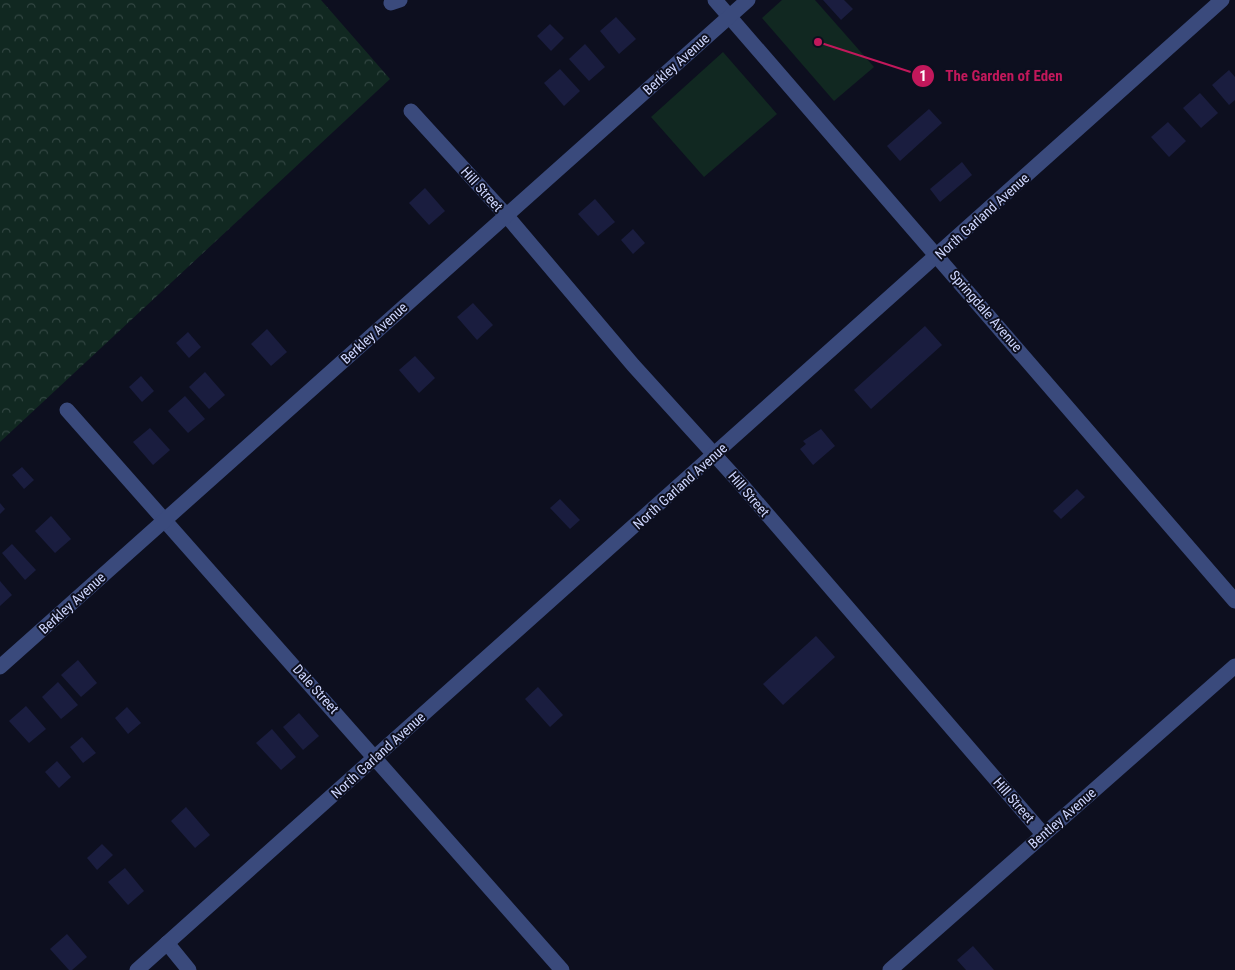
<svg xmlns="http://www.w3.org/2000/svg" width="1235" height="970" font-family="'Roboto Condensed',sans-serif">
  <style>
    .green { fill: #112821 }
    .forest { fill: url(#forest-crowns) }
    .building { fill: #1a1d3f }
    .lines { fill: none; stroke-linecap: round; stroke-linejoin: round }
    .minor { stroke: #3a4a7c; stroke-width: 15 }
    .labels { text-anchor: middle; stroke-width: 4; stroke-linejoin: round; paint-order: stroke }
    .street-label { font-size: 14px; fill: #cdd5fd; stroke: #0d0f1f }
    .leader { fill: none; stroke: #c2185b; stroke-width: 2 }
    .callout-dot { fill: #c2185b; stroke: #0d0f1f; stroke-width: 2 }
    .mark-label { font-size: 15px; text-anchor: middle; font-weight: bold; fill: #fff }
    .callout-label { font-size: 15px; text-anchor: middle; font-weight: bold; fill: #c2185b; stroke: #0d0f1f; stroke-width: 4; stroke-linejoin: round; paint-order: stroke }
  </style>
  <defs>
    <pattern id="forest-crowns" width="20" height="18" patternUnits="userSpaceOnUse" patternTransform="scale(1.25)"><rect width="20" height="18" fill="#112821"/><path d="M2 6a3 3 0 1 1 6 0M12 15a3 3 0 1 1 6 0" fill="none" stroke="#324642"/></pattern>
  </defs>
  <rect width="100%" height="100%" fill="#0d0f1f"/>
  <g class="green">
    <polygon points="782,0 815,0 874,67 834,101 762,18"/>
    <polygon points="723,52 777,114 704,177 651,117"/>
  </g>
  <polygon class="forest" points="0,0 321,0 390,79 0,442"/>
  <g class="building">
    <polygon points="823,0 844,0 853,9 841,20"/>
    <polygon points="616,17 636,39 619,54 600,31"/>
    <polygon points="550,24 564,38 551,51 537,36"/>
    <polygon points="585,44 605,67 589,81 569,59"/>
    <polygon points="560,69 580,91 564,106 544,83"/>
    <polygon points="1229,70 1235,77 1235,100 1229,105 1212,85"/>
    <polygon points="1200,93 1218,113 1201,128 1183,108"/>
    <polygon points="929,109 942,123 900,161 887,146"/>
    <polygon points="1168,122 1186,141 1169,157 1151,137"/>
    <polygon points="962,162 972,175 940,202 930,189"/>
    <polygon points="425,188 445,211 429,225 409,203"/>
    <polygon points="595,199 615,222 598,236 578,214"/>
    <polygon points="633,229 645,243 633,254 621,240"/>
    <polygon points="473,303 493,325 477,340 457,317"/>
    <polygon points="925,326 942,345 871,409 854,390"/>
    <polygon points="267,329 287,352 271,366 251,344"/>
    <polygon points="188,332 201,347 189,358 176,343"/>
    <polygon points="415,356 435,378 419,393 399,370"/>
    <polygon points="205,372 225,395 209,409 189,387"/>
    <polygon points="141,376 154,391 142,402 129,387"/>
    <polygon points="185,396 205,419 188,433 168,411"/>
    <polygon points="150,428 170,450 153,465 133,442"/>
    <polygon points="821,429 835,446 813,465 800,449 806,444 803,441"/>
    <polygon points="22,467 34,480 24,489 12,475"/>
    <polygon points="1077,489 1085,497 1061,519 1053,511"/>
    <polygon points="560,499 580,520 570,529 550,508"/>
    <polygon points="0,503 5,509 0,514"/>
    <polygon points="51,516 71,539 55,553 35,531"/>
    <polygon points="12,544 36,570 25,580 2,553"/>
    <polygon points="0,581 12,595 0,606"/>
    <polygon points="816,636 835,657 783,705 763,684"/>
    <polygon points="78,660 97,683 81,697 61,675"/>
    <polygon points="58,682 78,705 61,719 42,697"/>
    <polygon points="538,687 563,715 550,727 525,699"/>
    <polygon points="26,706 46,729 29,743 9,721"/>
    <polygon points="127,707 141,723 128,734 115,718"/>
    <polygon points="299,713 319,736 303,750 283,727"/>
    <polygon points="272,729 296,757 281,770 256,743"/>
    <polygon points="82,737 96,753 83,763 70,747"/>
    <polygon points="57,761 71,777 59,788 45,772"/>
    <polygon points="186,807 210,835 195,848 171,821"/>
    <polygon points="102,844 113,855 97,870 87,858"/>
    <polygon points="125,868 144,891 128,905 108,882"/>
    <polygon points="67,934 87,957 72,970 69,970 50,949"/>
    <polygon points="973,946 994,970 966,970 957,960"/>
  </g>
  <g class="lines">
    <g class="minor">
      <polyline points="715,0 1235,601"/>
      <polyline points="391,3 400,0"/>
      <polyline points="411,111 506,215 633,365 741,484 1043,834"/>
      <polyline points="67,410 562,970"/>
      <polyline points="0,667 748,0"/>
      <polyline points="167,943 189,970"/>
      <polyline points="137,970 1222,0"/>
      <polyline points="890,970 1235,666"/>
    </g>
  </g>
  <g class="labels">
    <g class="street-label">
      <text transform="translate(676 64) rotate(-42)" y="5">Berkley Avenue</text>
      <text transform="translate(482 189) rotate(48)" y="5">Hill Street</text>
      <text transform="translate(982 216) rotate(-42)" y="5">North Garland Avenue</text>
      <text transform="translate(986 311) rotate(49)" y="5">Springdale Avenue</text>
      <text transform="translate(374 333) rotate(-42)" y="5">Berkley Avenue</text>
      <text transform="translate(680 486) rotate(-42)" y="5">North Garland Avenue</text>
      <text transform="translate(749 494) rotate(49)" y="5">Hill Street</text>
      <text transform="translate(72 603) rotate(-42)" y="5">Berkley Avenue</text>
      <text transform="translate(316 689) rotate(48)" y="5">Dale Street</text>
      <text transform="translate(378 755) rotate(-42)" y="5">North Garland Avenue</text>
      <text transform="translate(1014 800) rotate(49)" y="5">Hill Street</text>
      <text transform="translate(1062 818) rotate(-41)" y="5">Bentley Avenue</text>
    </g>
  </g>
  <path class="leader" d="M818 42L923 76"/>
  <g class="callout-dot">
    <circle cx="818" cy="42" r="5"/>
    <circle cx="923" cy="76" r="12"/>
  </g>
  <g class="mark-label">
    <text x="923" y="81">1</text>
  </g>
  <g class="callout-label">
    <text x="1004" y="81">The Garden of Eden</text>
  </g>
</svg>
